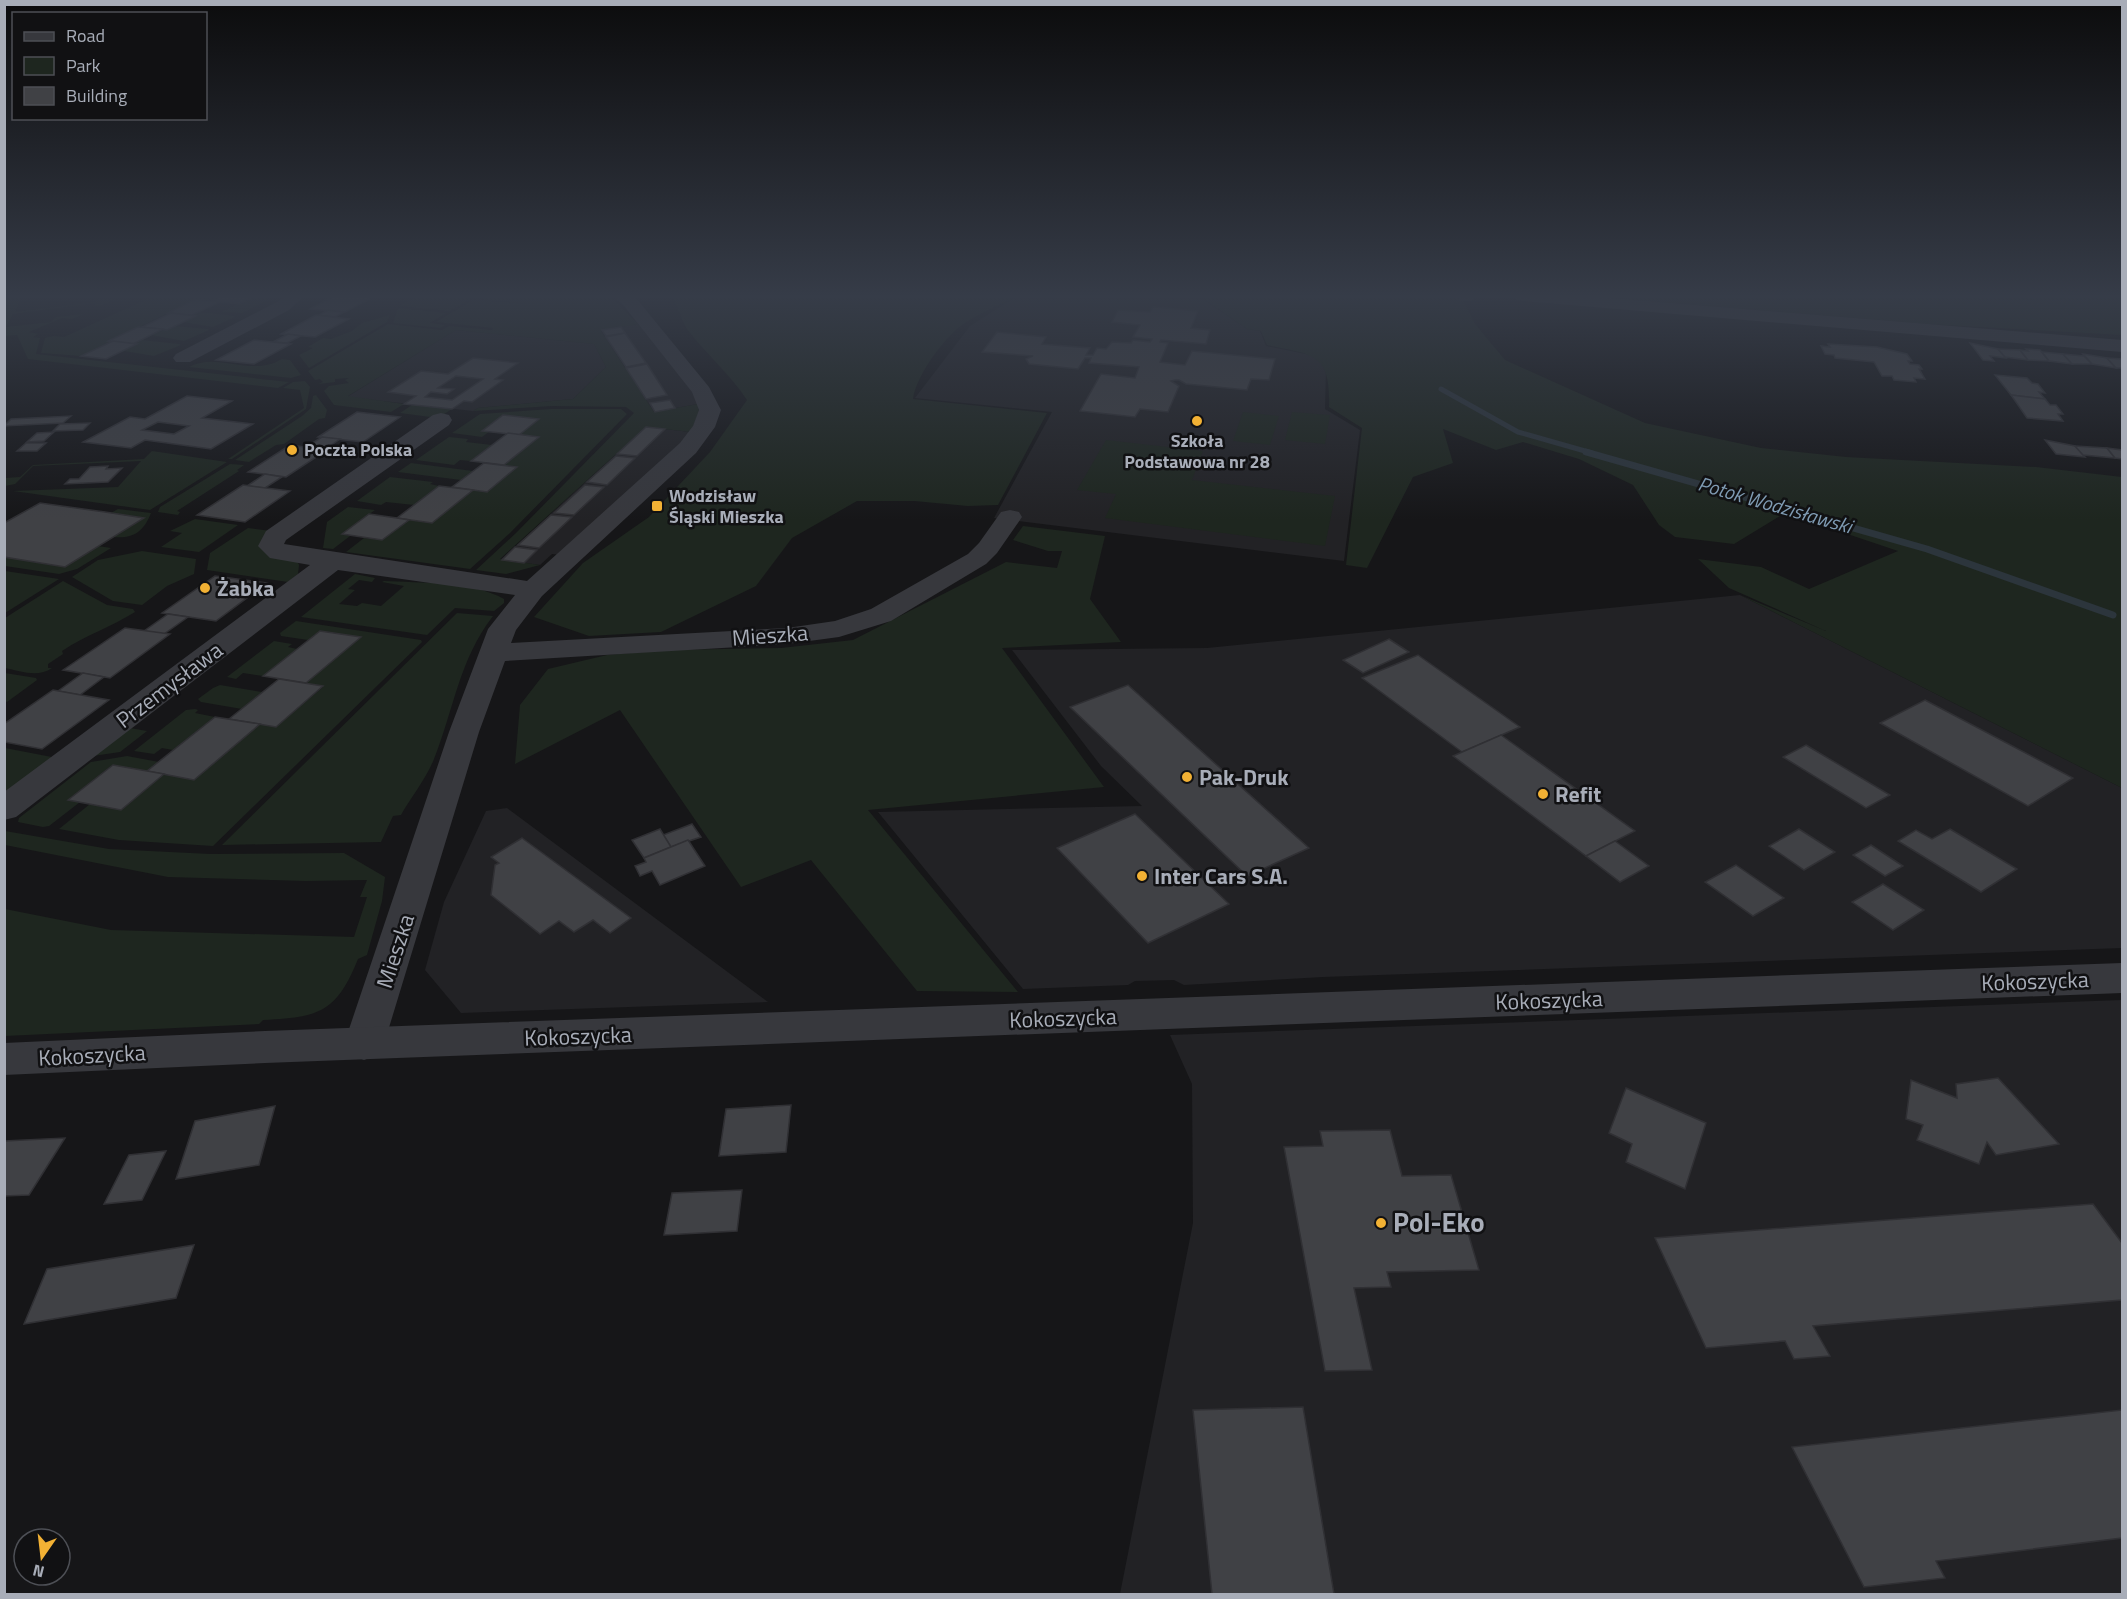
<svg xmlns="http://www.w3.org/2000/svg" width="2127" height="1599" font-family="'Titillium Web',sans-serif">
  <style>
    .built { fill: #222225 }
    .green { fill: #1e261f }
    .lines { fill: none; stroke-linecap: round; stroke-linejoin: round }
    .stream-far1 { stroke: #2c353c; stroke-width: 5 }
    .stream { stroke: #2c353c; stroke-width: 7 }
    .building { fill: #404145; stroke: #303034; stroke-width: 1.5; fill-rule: evenodd }
    .minor { fill: #37383d; fill-rule: evenodd }
    .tertiary { fill: #37383d; fill-rule: evenodd }
    .poi-dot { fill: #f2b134; stroke: #111113; stroke-width: 2 }
    .labels { text-anchor: middle; stroke-width: 5; stroke-linejoin: round; paint-order: stroke }
    .far-poi-label { font-size: 18px; font-weight: bold; fill: #a8adb8; stroke: #111113; text-anchor: start }
    .far-water-label { font-size: 20px; font-style: italic; fill: #7f9bb3; stroke: #111113 }
    .poi-label { font-size: 22px; font-weight: bold; fill: #a8adb8; stroke: #111113; text-anchor: start }
    .street-label { font-size: 22px; fill: #a8adb8; stroke: #111113 }
    .near-poi-label { font-size: 27px; font-weight: bold; fill: #a8adb8; stroke: #111113; text-anchor: start }
  </style>
  <rect width="100%" height="100%" fill="#161618"/>
  <g class="built">
    <polygon points="1017,296 1198,296 1247,329 1260,331 1266,346 1316,356 1326,368 1325,409 1360,430 1344,561 994,518 1052,412 915,398 970,326"/>
    <polygon points="638,324 693,392 698,404 654,412 601,330"/>
    <polygon points="456,330 594,344 606,367 573,399 478,408 473,411 347,397"/>
    <polygon points="646,427 691,432 679,447 561,555 552,554 540,565 500,560"/>
    <polygon points="1740,595 2122,788 2122,948 1323,977 1184,985 1174,980 1135,981 1128,985 1023,989 878,812 1142,806 1101,766 1012,650 1207,648"/>
    <polygon points="507,808 768,1002 461,1013 425,970 444,902 486,811"/>
    <polygon points="2122,1000 2122,1594 1120,1594 1193,1223 1192,1084 1170,1035"/>
  </g>
  <g class="green">
    <polygon points="4,296 42,296 21,298 15,312 95,302 102,298 113,299 103,305 95,306 95,303 13,314 6,327 51,322 56,317 84,314 72,319 62,318 29,332 38,334 33,337 40,338 36,354 289,382 278,388 28,359 17,335 5,336"/>
    <polygon points="154,296 221,296 211,301 196,299 81,356 41,353 45,338 53,336 64,337"/>
    <polygon points="255,296 266,296 268,300 242,313 221,312"/>
    <polygon points="424,296 610,296 638,324 601,331 654,412 698,404 699,411 691,432 646,427 500,559 540,565 506,574 476,570 516,533 634,413 626,407 552,406 473,411 478,408 573,399 606,367 594,344 456,330 348,396 404,404 391,412 334,405 324,391 329,386 349,383 345,380 349,378 335,379 335,382 318,384 323,382 320,379 315,380 308,371 388,324 442,330 449,326 492,330 493,328 436,322 473,300 531,304 472,298 450,311 400,306 415,297"/>
    <path d="M671,296H1018C1001,304 984,311 968,321C947,333 916,375 913,399L1047,413L998,505L968,506L914,501H857L792,538L756,586L661,632L589,636L534,617L583,563L649,517L710,452L747,400C730,374 706,354 687,329C680,319 679,306 671,296Z"/>
    <path d="M1200,296H1461L1475,324L1505,360L1645,423L1761,448L1846,457L2036,467L2122,477V788L1740,595L1826,631L1729,588L1698,559L1761,567L1809,589L1898,551L1785,513L1734,544L1675,537L1659,525L1633,485L1579,459L1523,442L1496,450L1443,429L1453,463L1413,477L1367,568L1346,565L1362,428L1329,407C1331,352 1313,355 1267,345L1261,331L1247,329Z"/>
    <polygon points="1591,296 2122,296 2122,335 1927,324"/>
    <polygon points="398,308 446,313 430,323 445,325 440,328 393,323"/>
    <polygon points="199,312 234,316 235,317 213,327 183,322"/>
    <polygon points="390,315 387,322 309,368 299,355 313,348 308,347 323,338 331,339 352,331 362,323"/>
    <polygon points="174,326 208,329 209,330 184,341 151,335"/>
    <polygon points="142,340 179,344 181,345 154,356 124,351"/>
    <path d="M282,359L290,360L301,375L291,378L189,367C218,351 250,378 282,359Z"/>
    <polygon points="305,381 310,387 306,409 232,459 228,459 304,408 300,390 283,388 293,382"/>
    <polygon points="316,395 327,410 325,418 319,419 284,444 276,445 249,462 235,460 302,416 311,408 313,396"/>
    <polygon points="412,405 452,409 438,418 400,413"/>
    <polygon points="551,409 621,409 627,414 510,533 470,569 346,552 364,538 382,540 409,520 432,523 473,490 487,492 517,467 504,465 538,438 519,435 539,419 503,415 483,430 490,431 482,437 452,433 480,414"/>
    <polygon points="1243,412 1279,416 1270,445 1233,441"/>
    <polygon points="1292,412 1330,415 1325,444 1285,440"/>
    <polygon points="449,437 468,439 466,442 492,445 471,461 460,460 454,465 416,460"/>
    <polygon points="1106,440 1203,451 1192,480 1335,496 1325,546 1105,518 1116,494 1077,490"/>
    <polygon points="152,451 227,462 150,510 13,491 118,487 141,461 33,466 15,484 5,486 5,478 20,477 33,465 144,459"/>
    <polygon points="411,463 473,471 461,480 398,472"/>
    <polygon points="230,464 244,465 237,470 239,471 177,511 180,512 178,515 158,512 160,507"/>
    <polygon points="390,477 433,482 430,484 439,486 414,505 386,502 381,505 357,501"/>
    <polygon points="348,507 375,510 342,534 350,536 333,549 323,548 327,522"/>
    <path d="M118,509L151,513C144,531 134,539 113,537L144,518L111,513Z"/>
    <polygon points="195,519 238,525 199,552 161,547 182,533 170,531"/>
    <polygon points="1023,526 1105,536 1090,599 1121,642 1002,648 1104,787 868,810 1018,992 917,991 811,860 741,887 620,710 515,764 520,705 548,669 607,655 668,650 781,648 853,640 1006,562 1057,568 1062,551 1048,551 1013,540"/>
    <polygon points="248,528 271,531 297,560 299,565 298,574 288,582 207,570 210,553"/>
    <polygon points="98,546 111,548 77,569 59,574 5,566 4,557 65,567"/>
    <polygon points="142,551 196,559 194,574 167,586 142,605 113,601 72,577 98,560"/>
    <polygon points="5,571 59,579 5,613"/>
    <path d="M355,574L375,578L372,582L359,580L348,589L355,590L339,604L357,606L362,603L381,606L404,586L382,582L384,581C419,583 473,581 504,599V603L494,611L455,608L427,635L301,617Z"/>
    <path d="M63,581L107,605L133,609L135,612C111,627 86,635 62,651L63,654L48,664V668H52C38,678 20,671 5,668V618Z"/>
    <path d="M457,613L493,616C459,660 454,709 434,759C426,779 411,797 401,815L393,816L381,842L222,845Z"/>
    <polygon points="296,621 421,640 422,642 213,846 119,840 59,829 90,804 121,810 164,774 194,780 260,724 276,727 323,687 306,683 360,637 320,631 308,640 281,636 280,633"/>
    <polygon points="274,641 292,644 288,647 297,649 263,676 243,673 236,679 227,677"/>
    <polygon points="5,673 36,678 37,680 7,702 5,701"/>
    <polygon points="220,685 262,692 242,709 201,702 198,699 213,688"/>
    <polygon points="195,709 198,710 195,713 215,717 173,750 162,748 154,754 134,751 186,710"/>
    <polygon points="130,728 147,731 120,752 93,756"/>
    <polygon points="5,748 57,758 5,797"/>
    <polygon points="127,756 159,762 147,771 112,765 69,799 80,802 49,826 43,827 18,822 19,818 91,762"/>
    <path d="M5,831L109,849L210,854L344,853L385,877L382,901L367,955L358,959C336,1014 318,1017 263,1020L259,1024L5,1036V909L111,930L354,937L367,897H360L367,880L306,881L168,877L5,845Z"/>
  </g>
  <g class="lines">
    <polyline class="stream-far1" points="1441,389 1518,432 1592,453"/>
    <polyline class="stream" points="1586,452 1927,549 2113,615"/>
  </g>
  <g class="building">
    <polygon points="221,296 255,296 239,304 211,301"/>
    <polygon points="334,296 375,296 345,312 310,309"/>
    <polygon points="196,299 220,302 192,315 168,313"/>
    <polygon points="1153,307 1198,311 1191,328 1210,330 1206,344 1161,340 1160,342 1168,343 1160,362 1185,365 1192,351 1275,359 1269,380 1251,379 1247,390 1186,384 1179,380 1175,380 1171,381 1179,386 1168,412 1140,409 1135,417 1080,411 1101,374 1135,378 1139,367 1089,363 1091,358 1085,358 1078,369 1029,364 1026,359 1033,356 982,352 997,332 1046,337 1042,344 1090,348 1086,355 1093,355 1097,348 1106,349 1112,342 1131,343 1133,340 1150,342 1152,339 1133,337 1140,325 1112,322 1118,310 1150,312"/>
    <polygon points="328,310 333,311 344,312 335,317 319,315"/>
    <polygon points="171,313 196,316 167,330 142,327"/>
    <polygon points="316,315 349,319 315,337 281,334"/>
    <polygon points="138,327 163,329 133,344 108,341"/>
    <polygon points="621,327 625,333 606,336 602,330"/>
    <polygon points="625,333 646,363 626,367 606,337"/>
    <polygon points="288,334 301,336 287,343 273,342"/>
    <polygon points="254,340 291,344 254,364 216,360"/>
    <polygon points="113,341 137,344 106,359 81,356"/>
    <polygon points="1970,343 1998,349 2006,358 1990,356 1994,361 1983,360"/>
    <polygon points="1828,344 1877,347 1907,354 1912,361 1908,361 1910,364 1919,365 1922,369 1919,369 1925,379 1914,378 1916,382 1894,380 1892,376 1882,376 1874,362 1835,358 1834,355 1825,354 1821,346 1830,347"/>
    <polygon points="1998,349 2020,350 2028,360 2005,357"/>
    <polygon points="2026,349 2040,350 2049,361 2028,360 2020,350 2028,351"/>
    <polygon points="2042,352 2063,354 2072,364 2049,361"/>
    <polygon points="2063,354 2084,356 2092,364 2072,364"/>
    <polygon points="2083,354 2107,358 2116,368 2092,364"/>
    <path d="M473,358L518,363L495,379L503,380L472,402L464,401L452,409L404,404L416,396L388,392L421,371L448,374ZM456,376L483,379L452,400L425,397L431,392L447,394L454,389L438,388Z"/>
    <polygon points="2107,358 2122,359 2122,368 2116,368"/>
    <polygon points="647,364 667,395 646,399 626,368"/>
    <polygon points="1995,375 2027,378 2032,383 2038,384 2045,393 2039,392 2045,399 2011,395"/>
    <polygon points="2011,395 2045,399 2050,405 2056,405 2063,414 2058,414 2063,421 2027,418"/>
    <path d="M187,396L232,401L202,418L253,424L211,449L145,440L131,448L83,442L130,417L145,419ZM158,422L189,426L174,434L142,430Z"/>
    <polygon points="670,400 675,408 655,412 650,403"/>
    <polygon points="357,412 400,417 363,442 318,437"/>
    <polygon points="503,415 539,419 519,435 482,431"/>
    <polygon points="71,416 63,423 4,426 11,419"/>
    <polygon points="90,423 83,430 53,431 60,424"/>
    <polygon points="646,427 665,429 637,456 617,454"/>
    <polygon points="54,432 44,441 27,442 37,433"/>
    <polygon points="508,433 539,437 504,465 471,461"/>
    <polygon points="322,437 340,439 324,450 306,447"/>
    <polygon points="2045,440 2075,446 2085,457 2056,454"/>
    <polygon points="26,443 46,443 37,451 17,451"/>
    <polygon points="290,445 327,450 286,477 248,472"/>
    <polygon points="2075,446 2107,448 2115,458 2083,455"/>
    <polygon points="2107,448 2122,450 2122,459 2115,458"/>
    <polygon points="616,456 635,458 607,485 587,482"/>
    <polygon points="484,463 517,467 487,492 452,487"/>
    <polygon points="108,466 106,469 122,468 108,482 65,484 70,479 79,479 90,467"/>
    <polygon points="265,474 282,477 265,488 247,486"/>
    <polygon points="243,485 290,491 245,522 197,515"/>
    <polygon points="585,485 604,487 574,515 554,513"/>
    <polygon points="439,486 473,490 432,523 397,518"/>
    <polygon points="40,503 105,512 144,518 65,567 4,557 4,523"/>
    <polygon points="369,514 397,518 409,520 382,540 342,534"/>
    <polygon points="551,515 572,517 539,548 518,545"/>
    <polygon points="515,547 537,550 524,563 502,560"/>
    <polygon points="215,576 267,583 216,621 162,613"/>
    <polygon points="168,614 188,617 164,634 144,631"/>
    <polygon points="125,628 170,634 110,678 63,670"/>
    <polygon points="320,631 361,637 306,683 263,676"/>
    <polygon points="1389,639 1409,652 1363,673 1343,660"/>
    <polygon points="1418,655 1520,727 1462,752 1362,678"/>
    <polygon points="83,673 104,677 80,695 58,691"/>
    <polygon points="279,679 323,686 276,727 229,719"/>
    <polygon points="1128,685 1309,848 1247,876 1070,707"/>
    <polygon points="53,690 109,700 42,749 4,742 4,724"/>
    <polygon points="1925,700 2073,778 2028,806 1880,723"/>
    <polygon points="215,717 260,724 194,780 147,771"/>
    <polygon points="1501,735 1635,831 1586,856 1453,756"/>
    <polygon points="1806,745 1890,795 1866,808 1783,757"/>
    <polygon points="113,765 164,774 121,810 68,800"/>
    <polygon points="1135,814 1229,904 1148,943 1057,848"/>
    <polygon points="692,824 701,837 671,847 663,835"/>
    <polygon points="660,829 671,847 644,858 632,840"/>
    <polygon points="1799,829 1835,852 1804,870 1769,846"/>
    <polygon points="1950,829 2017,869 1981,892 1898,841 1916,830 1932,839"/>
    <polygon points="522,838 631,918 610,933 593,920 574,932 559,921 540,934 491,895 495,865 499,863 491,857"/>
    <polygon points="688,840 705,866 660,885 652,871 640,876 635,866 646,862 644,858"/>
    <polygon points="1615,841 1649,866 1620,882 1586,856"/>
    <polygon points="1871,845 1903,866 1885,876 1853,855"/>
    <polygon points="1736,865 1784,898 1753,916 1705,882"/>
    <polygon points="1883,884 1924,910 1893,930 1852,902"/>
    <polygon points="1998,1078 2059,1144 1996,1155 1987,1142 1979,1164 1917,1140 1923,1125 1906,1119 1911,1080 1957,1098 1956,1084"/>
    <polygon points="1626,1088 1706,1123 1685,1189 1626,1162 1632,1144 1609,1133"/>
    <polygon points="791,1105 786,1152 719,1156 726,1109"/>
    <polygon points="275,1106 259,1165 176,1179 195,1121"/>
    <polygon points="1390,1130 1402,1176 1451,1175 1479,1270 1387,1272 1391,1287 1354,1288 1372,1370 1325,1371 1284,1147 1323,1146 1320,1131"/>
    <polygon points="65,1138 29,1195 4,1196 4,1141"/>
    <polygon points="166,1151 142,1200 104,1204 129,1155"/>
    <polygon points="742,1190 737,1231 664,1235 672,1193"/>
    <polygon points="2093,1204 2122,1243 2122,1300 1813,1326 1830,1356 1794,1359 1785,1341 1706,1348 1655,1238"/>
    <polygon points="194,1245 176,1298 24,1324 47,1269"/>
    <polygon points="1303,1407 1334,1594 1212,1594 1193,1410"/>
    <polygon points="2122,1410 2122,1538 1936,1561 1945,1578 1864,1587 1792,1447"/>
  </g>
  <g class="lines">
    <g class="minor">
      <polygon points="284,296 304,296 289,310 190,362 176,362 173,358 176,354 277,302"/>
      <polygon points="613,296 633,296 636,298 709,387 721,410 715,427 696,453 542,596 516,630 511,643 787,628 835,621 871,609 968,554 979,543 1001,512 1010,510 1019,512 1022,517 997,553 986,564 891,621 839,637 787,644 505,661 479,732 384,1044 378,1055 364,1060 350,1055 344,1044 449,732 488,629 515,595 338,570 16,817 4,820 4,792 310,565 270,558 258,546 266,531 433,415 441,413 449,415 452,420 449,425 286,540 284,544 527,581 680,443 693,426 699,410 692,392 624,306"/>
      <polygon points="1457,296 1475,296 1475,297 1472,301 1460,301"/>
      <polygon points="1514,296 1586,296 2122,340 2122,352 1523,301 1517,300"/>
    </g>
    <polygon class="tertiary" points="2122,963 2122,993 265,1063 4,1075 4,1043 265,1031"/>
  </g>
  <linearGradient id="sky" x2="0" y2="1"><stop stop-color="#0c0c0d"/><stop offset="0.57" stop-color="#363c48"/><stop offset="1" stop-color="#363c48" stop-opacity="0"/></linearGradient>
  <rect width="2127" height="520" fill="url(#sky)"/>
  <g class="poi-dot">
    <circle cx="1197" cy="421" r="6"/>
    <circle cx="292" cy="450" r="6"/>
    <rect x="651" y="500" width="12" height="12" rx="3"/>
    <circle cx="205" cy="588" r="6"/>
    <circle cx="1187" cy="777" r="6"/>
    <circle cx="1543" cy="794" r="6"/>
    <circle cx="1142" cy="876" r="6"/>
    <circle cx="1381" cy="1223" r="6"/>
  </g>
  <g class="labels">
    <g class="far-poi-label">
      <text x="1197" y="447" text-anchor="middle">Szkoła<tspan x="1197" dy="21">Podstawowa nr 28</tspan></text>
      <text x="304" y="456">Poczta Polska</text>
      <text x="669" y="502">Wodzisław<tspan x="669" dy="21">Śląski Mieszka</tspan></text>
    </g>
    <g class="far-water-label">
      <text transform="translate(1775 505) rotate(16)" y="7">Potok Wodzisławski</text>
    </g>
    <g class="poi-label">
      <text x="217" y="596">Żabka</text>
      <text x="1199" y="785">Pak-Druk</text>
      <text x="1555" y="802">Refit</text>
      <text x="1154" y="884">Inter Cars S.A.</text>
    </g>
    <g class="street-label">
      <text transform="translate(770 635) rotate(-4)" y="8">Mieszka</text>
      <text transform="translate(169 685) rotate(-37)" y="8">Przemysława</text>
      <text transform="translate(395 951) rotate(-72)" y="8">Mieszka</text>
      <text transform="translate(2035 981) rotate(-2)" y="8">Kokoszycka</text>
      <text transform="translate(1549 1000) rotate(-2)" y="8">Kokoszycka</text>
      <text transform="translate(1063 1018) rotate(-2)" y="8">Kokoszycka</text>
      <text transform="translate(578 1036) rotate(-2)" y="8">Kokoszycka</text>
      <text transform="translate(92 1055) rotate(-3)" y="8">Kokoszycka</text>
    </g>
    <g class="near-poi-label">
      <text x="1393" y="1232">Pol-Eko</text>
    </g>
  </g>
  <rect width="2127" height="1599" fill="none" stroke="#a8adb8" stroke-width="12"/>
  <rect x="12" y="12" width="195" height="108" fill="#111113" stroke="#4d4f55" stroke-width="1.5"/>
  <rect x="24" y="32" width="30" height="9" fill="#37383d" stroke="#4d4f55" stroke-width="1.5"/>
  <text x="66" y="42" font-size="18" fill="#a8adb8">Road</text>
  <rect x="24" y="57" width="30" height="18" fill="#1e261f" stroke="#4d4f55" stroke-width="1.5"/>
  <text x="66" y="72" font-size="18" fill="#a8adb8">Park</text>
  <rect x="24" y="87" width="30" height="18" fill="#404145" stroke="#4d4f55" stroke-width="1.5"/>
  <text x="66" y="102" font-size="18" fill="#a8adb8">Building</text>
  <g transform="translate(42 1557) rotate(194)"><circle r="28" fill="#111113" stroke="#4d4f55" stroke-width="1.5"/>
  <path d="M0-4.5L10 22L0 15L-10 22Z" fill="#f2b134"/>
  <text y="-9" font-size="16" font-weight="bold" text-anchor="middle" fill="#a8adb8">N</text>
  </g>
</svg>
